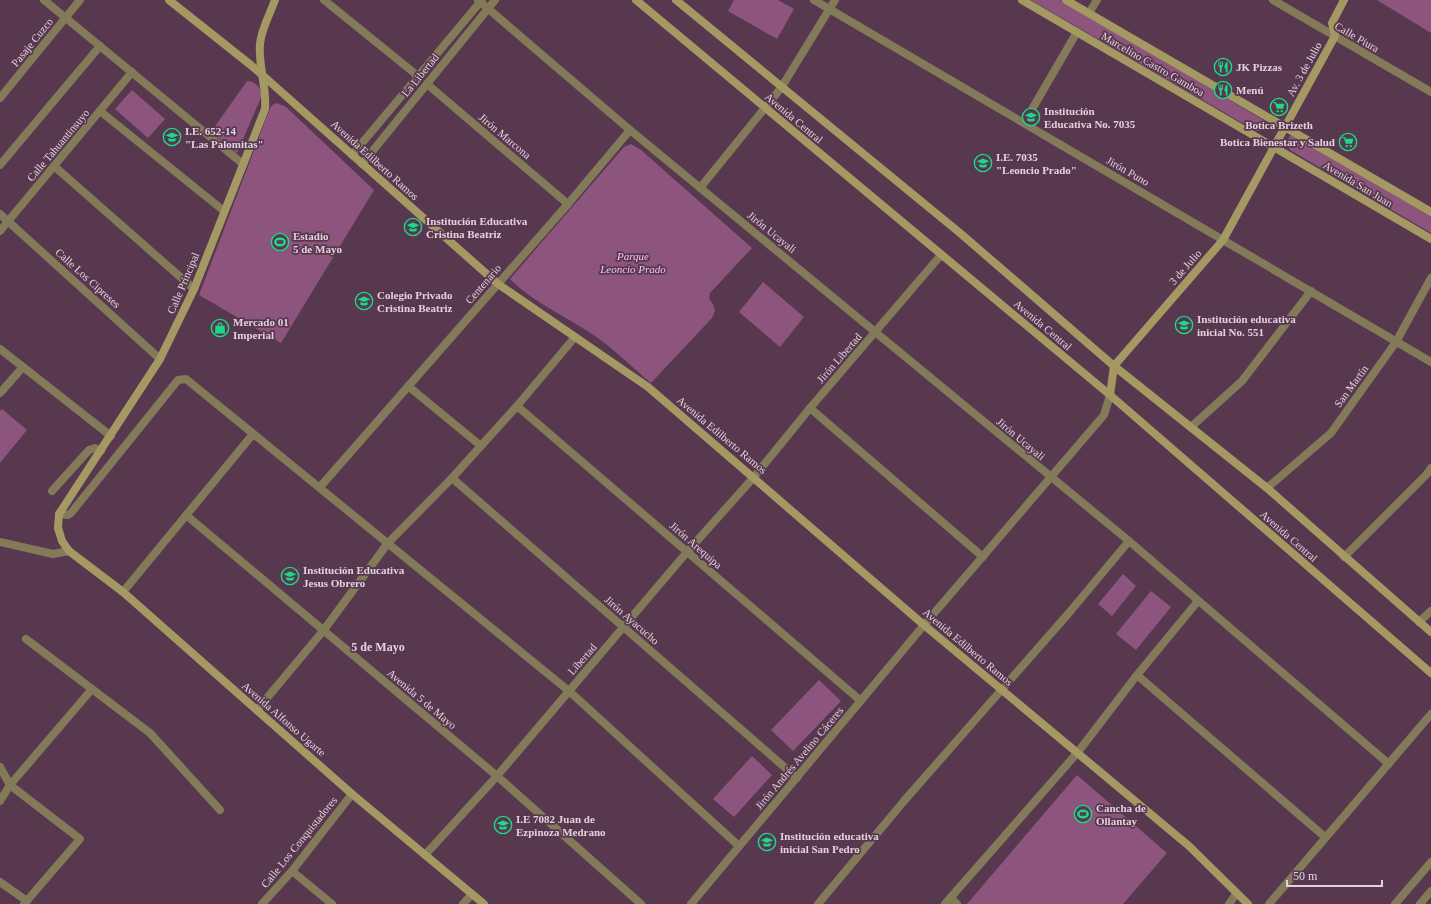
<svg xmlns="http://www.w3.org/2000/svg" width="1431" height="904" font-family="Georgia,serif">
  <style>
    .green { fill: #8d557e }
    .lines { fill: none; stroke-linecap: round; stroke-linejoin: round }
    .street { stroke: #827a59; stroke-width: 8 }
    .secondary { stroke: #a49863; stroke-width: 8 }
    .labels { text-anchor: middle; stroke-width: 3.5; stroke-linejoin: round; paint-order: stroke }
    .street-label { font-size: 11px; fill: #e5d1de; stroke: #57384f }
    .poi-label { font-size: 11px; font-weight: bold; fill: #e5d1de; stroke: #57384f; text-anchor: start }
    .park-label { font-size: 11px; font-style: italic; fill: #fcc3eb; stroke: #57384f }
    .neighbourhood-label { font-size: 12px; font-weight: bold; fill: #e5d1de; stroke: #57384f }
  </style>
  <rect width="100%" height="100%" fill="#57384f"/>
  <g class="green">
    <polygon points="734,0 778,0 794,9 777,39 728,11"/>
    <polygon points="1031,0 1060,0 1265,121 1260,131 1256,131"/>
    <polygon points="1377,0 1431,0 1431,33"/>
    <path d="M247,81C255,81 260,87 262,95L237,153L211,132Z"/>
    <polygon points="132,90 165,119 148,138 115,109"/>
    <polygon points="277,103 286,107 374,190 281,343 199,295 269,111 272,105"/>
    <polygon points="1293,135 1431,217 1431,233 1290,150 1286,143 1290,136"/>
    <path d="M631,144L641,150L752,248L710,293L709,299L713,304L715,311L712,318L651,383C632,367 613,348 592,334C564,315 534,303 510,279L624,147Z"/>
    <polygon points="763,282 804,317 780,347 739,312"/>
    <polygon points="2,409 27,430 0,463 0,411"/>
    <polygon points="1123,574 1136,586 1112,616 1098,604"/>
    <polygon points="1151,591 1171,607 1136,650 1116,634"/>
    <polygon points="819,680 841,701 793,751 771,730"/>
    <polygon points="752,756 772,775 734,817 713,799"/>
    <polygon points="1077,775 1167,853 1123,904 967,904"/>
  </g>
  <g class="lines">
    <g class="street">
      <polyline points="44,0 243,164"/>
      <polyline points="324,0 418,76"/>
      <polyline points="478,0 630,130 1129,541 1389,764"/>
      <polyline points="814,0 1431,362"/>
      <polyline points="1273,0 1431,92"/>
      <polyline points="1089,13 1097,0"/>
      <polyline points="427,84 568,204"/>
      <polyline points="0,98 80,0"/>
      <polyline points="100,111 224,211"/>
      <polyline points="1024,123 1077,32"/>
      <polyline points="352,155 482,0"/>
      <polyline points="362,164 495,0"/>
      <polyline points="0,165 100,46"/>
      <polyline points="54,166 194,289"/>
      <polyline points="700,188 781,88 835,0"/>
      <polyline points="0,214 160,359"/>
      <polyline points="0,231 132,72"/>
      <polyline points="0,349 111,436"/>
      <polyline points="408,386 481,446"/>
      <polyline points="0,393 23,367"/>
      <polyline points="517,406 861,701"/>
      <polyline points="810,408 983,557"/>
      <polyline points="1191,427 1242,381 1311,291"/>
      <polyline points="452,478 797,778"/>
      <polyline points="320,487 568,204 630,130"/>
      <polyline points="1267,488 1331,433 1396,342 1431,278"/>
      <polyline points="52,491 89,450 95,448 101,451"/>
      <polyline points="59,514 68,515 71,513 178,380 186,379 569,691 739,846"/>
      <polyline points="186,515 497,776 641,904"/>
      <polyline points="0,542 53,554 69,551"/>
      <polyline points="1344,557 1426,475 1431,468"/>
      <polyline points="123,592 253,434"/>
      <polyline points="1419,622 1431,611"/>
      <polyline points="26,639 150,733 220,810"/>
      <polyline points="1137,675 1325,837"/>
      <polyline points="257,710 323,631 388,543 452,478 517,406 575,337"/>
      <polyline points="0,767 10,785 80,839 24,904"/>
      <polyline points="0,801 10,785 92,689"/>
      <polyline points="425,855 497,776 687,552 754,477 810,408 941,255"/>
      <polyline points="292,871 332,904"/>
      <polyline points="0,882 27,901"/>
      <polyline points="951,898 957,904"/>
      <polyline points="262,904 292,871 352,794"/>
      <polyline points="463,904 472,894"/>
      <polyline points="691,904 924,625 1104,415 1110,395"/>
      <polyline points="818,904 904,801 1068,614 1129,541"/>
      <polyline points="945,904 1078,752 1137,675 1198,601"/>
      <polyline points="1229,904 1236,894"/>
      <polyline points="1269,904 1431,714"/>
      <polyline points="1395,904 1431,862"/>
      <polyline points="1420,904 1431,891"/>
    </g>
    <g class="secondary">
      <polyline points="169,0 252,66 498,284 648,387 924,625 1189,846 1248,904"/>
      <path d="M275,0C270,14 261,30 260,44C258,66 267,87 265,109L194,289L160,359L59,514L58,528L62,541L69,551L123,592L352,794L484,904"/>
      <polyline points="636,0 1110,395 1431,673"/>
      <polyline points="676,0 960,233 1114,366 1267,488 1431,632"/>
      <polyline points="1022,0 1431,239"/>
      <polyline points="1066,0 1431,212"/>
      <polyline points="1110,395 1114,366 1223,240 1335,36 1332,23 1344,0"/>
    </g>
  </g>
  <defs>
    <symbol id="restaurant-ring" viewBox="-11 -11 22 22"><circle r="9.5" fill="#57384f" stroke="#1bd988" stroke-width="1.5"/><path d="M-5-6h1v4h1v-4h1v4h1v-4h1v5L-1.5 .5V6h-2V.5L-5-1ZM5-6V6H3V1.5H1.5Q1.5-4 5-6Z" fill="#1bd988"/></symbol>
    <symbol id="supermarket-ring" viewBox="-11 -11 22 22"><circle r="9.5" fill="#57384f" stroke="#1bd988" stroke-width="1.5"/><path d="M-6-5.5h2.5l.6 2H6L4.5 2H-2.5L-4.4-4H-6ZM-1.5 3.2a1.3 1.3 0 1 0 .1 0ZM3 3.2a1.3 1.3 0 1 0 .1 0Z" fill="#1bd988"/></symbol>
    <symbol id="school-ring" viewBox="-11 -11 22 22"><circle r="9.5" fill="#57384f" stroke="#1bd988" stroke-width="1.5"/><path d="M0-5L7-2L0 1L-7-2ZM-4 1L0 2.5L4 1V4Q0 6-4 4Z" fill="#1bd988"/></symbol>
    <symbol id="stadium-ring" viewBox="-11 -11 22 22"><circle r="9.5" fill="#57384f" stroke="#1bd988" stroke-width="1.5"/><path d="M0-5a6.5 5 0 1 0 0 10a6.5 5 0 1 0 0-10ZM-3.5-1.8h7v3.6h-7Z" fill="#1bd988"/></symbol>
    <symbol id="shop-ring" viewBox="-11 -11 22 22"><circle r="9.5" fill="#57384f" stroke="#1bd988" stroke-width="1.5"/><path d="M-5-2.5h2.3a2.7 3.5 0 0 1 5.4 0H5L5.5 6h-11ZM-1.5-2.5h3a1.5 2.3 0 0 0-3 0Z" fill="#1bd988"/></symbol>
  </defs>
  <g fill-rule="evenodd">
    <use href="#restaurant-ring" x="1213" y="57" width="20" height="20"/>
    <use href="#restaurant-ring" x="1213" y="80" width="20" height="20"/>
    <use href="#supermarket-ring" x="1269" y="97" width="20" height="20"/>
    <use href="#school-ring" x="1021" y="107" width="20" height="20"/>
    <use href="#school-ring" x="162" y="127" width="20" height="20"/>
    <use href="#supermarket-ring" x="1338" y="132" width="20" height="20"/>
    <use href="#school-ring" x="973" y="153" width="20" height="20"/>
    <use href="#school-ring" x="403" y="217" width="20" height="20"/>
    <use href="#stadium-ring" x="270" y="232" width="20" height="20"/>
    <use href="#school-ring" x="354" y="291" width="20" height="20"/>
    <use href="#school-ring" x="1174" y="315" width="20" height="20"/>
    <use href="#shop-ring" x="210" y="318" width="20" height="20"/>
    <use href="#school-ring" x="280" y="566" width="20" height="20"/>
    <use href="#stadium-ring" x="1073" y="804" width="20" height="20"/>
    <use href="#school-ring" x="493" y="815" width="20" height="20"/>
    <use href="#school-ring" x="757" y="832" width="20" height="20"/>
  </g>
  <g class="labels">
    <g class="street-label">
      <text transform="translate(1357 37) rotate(30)" y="4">Calle Piura</text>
      <text transform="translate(32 42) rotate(-51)" y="4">Pasaje Cuzco</text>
      <text transform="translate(1153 64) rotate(30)" y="4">Marcelino Castro Gamboa</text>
      <text transform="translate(1304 69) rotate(-61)" y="4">Av. 3 de Julio</text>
      <text transform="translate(420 75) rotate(-51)" y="4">La Libertad</text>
      <text transform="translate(794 118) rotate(40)" y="4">Avenida Central</text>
      <text transform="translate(505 136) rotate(40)" y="4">Jirón Marcona</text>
      <text transform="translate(58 145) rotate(-50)" y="4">Calle Tahuantinsuyo</text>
      <text transform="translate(375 160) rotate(42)" y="4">Avenida Edilberto Ramos</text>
      <text transform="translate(1128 171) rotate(30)" y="4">Jirón Puno</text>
      <text transform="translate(1358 184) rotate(31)" y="4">Avenida San Juan</text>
      <text transform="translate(772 232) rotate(39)" y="4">Jirón Ucayali</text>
      <text transform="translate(1185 267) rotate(-49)" y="4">3 de Julio</text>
      <text transform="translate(88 278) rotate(42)" y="4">Calle Los Cipreses</text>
      <text transform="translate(183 283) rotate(-67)" y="4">Calle Principal</text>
      <text transform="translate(483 284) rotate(-49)" y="4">Centenario</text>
      <text transform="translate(1043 325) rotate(40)" y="4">Avenida Central</text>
      <text transform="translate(839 358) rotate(-49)" y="4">Jirón Libertad</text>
      <text transform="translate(1351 386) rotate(-54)" y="4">San Martín</text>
      <text transform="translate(722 435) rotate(40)" y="4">Avenida Edilberto Ramos</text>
      <text transform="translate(1021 439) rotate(40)" y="4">Jirón Ucayali</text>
      <text transform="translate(1289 536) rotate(41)" y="4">Avenida Central</text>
      <text transform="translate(696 545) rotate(41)" y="4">Jirón Arequipa</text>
      <text transform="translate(632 620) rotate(41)" y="4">Jirón Ayacucho</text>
      <text transform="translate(968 647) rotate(40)" y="4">Avenida Edilberto Ramos</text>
      <text transform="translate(582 659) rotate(-49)" y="4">Libertad</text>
      <text transform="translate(422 699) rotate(40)" y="4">Avenida 5 de Mayo</text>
      <text transform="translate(284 719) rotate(41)" y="4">Avenida Alfonso Ugarte</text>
      <text transform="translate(799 758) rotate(-50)" y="4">Jirón Andrés Avelino Cáceres</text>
      <text transform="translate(299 842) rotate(-51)" y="4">Calle Los Conquistadores</text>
    </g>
    <g class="poi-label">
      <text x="1236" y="71">JK Pizzas</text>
      <text x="1236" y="94">Menú</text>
      <text x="1044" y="115">Institución<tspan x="1044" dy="13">Educativa No. 7035</tspan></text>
      <text x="1279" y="129" text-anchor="middle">Botica Brizeth</text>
      <text x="185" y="135">I.E. 652-14<tspan x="185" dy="13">"Las Palomitas"</tspan></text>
      <text x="1335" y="146" text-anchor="end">Botica Bienestar y Salud</text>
      <text x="996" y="161">I.E. 7035<tspan x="996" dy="13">"Leoncio Prado"</tspan></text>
      <text x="426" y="225">Institución Educativa<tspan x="426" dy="13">Cristina Beatriz</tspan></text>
      <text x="293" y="240">Estadio<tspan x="293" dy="13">5 de Mayo</tspan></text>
      <text x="377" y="299">Colegio Privado<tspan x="377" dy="13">Cristina Beatriz</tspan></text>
      <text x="1197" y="323">Institución educativa<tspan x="1197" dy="13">inicial No. 551</tspan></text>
      <text x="233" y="326">Mercado 01<tspan x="233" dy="13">Imperial</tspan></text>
      <text x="303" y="574">Institución Educativa<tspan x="303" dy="13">Jesus Obrero</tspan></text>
      <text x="1096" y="812">Cancha de<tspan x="1096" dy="13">Ollantay</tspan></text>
      <text x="516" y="823">I.E 7082 Juan de<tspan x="516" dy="13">Ezpinoza Medrano</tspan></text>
      <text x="780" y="840">Institución educativa<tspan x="780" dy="13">inicial San Pedro</tspan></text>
    </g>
    <g class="park-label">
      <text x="633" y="260">Parque<tspan x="633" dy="13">Leoncio Prado</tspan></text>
    </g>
    <g class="neighbourhood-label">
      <text x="378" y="651">5 de Mayo</text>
    </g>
  </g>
  <path d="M1287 880v6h95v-6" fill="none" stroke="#e5d1de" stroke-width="2"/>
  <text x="1293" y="880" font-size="12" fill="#e5d1de" stroke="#57384f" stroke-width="3" paint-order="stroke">50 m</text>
</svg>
